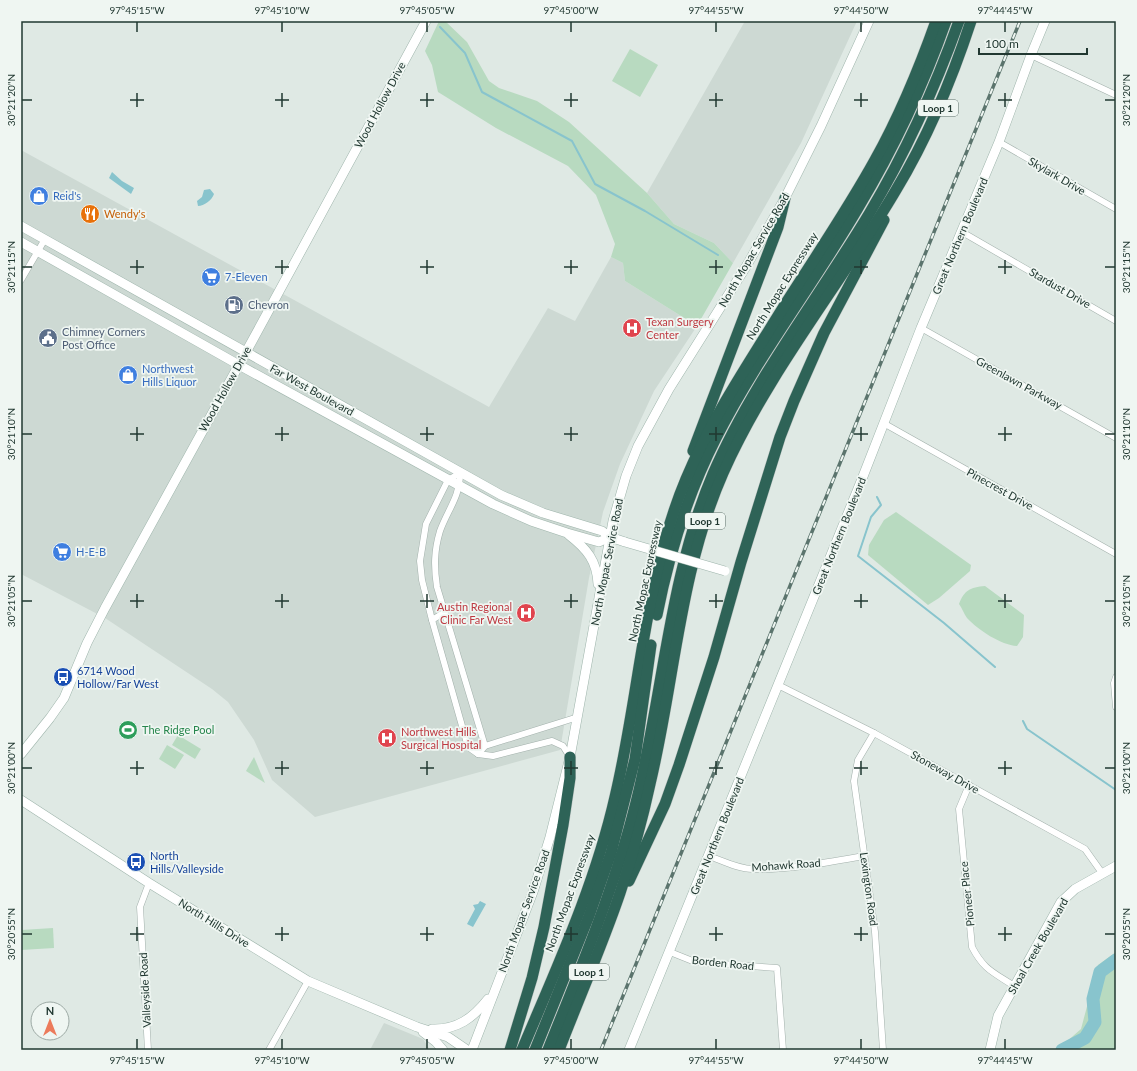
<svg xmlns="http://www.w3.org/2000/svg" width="1137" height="1071" font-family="Lato,sans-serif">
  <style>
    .built { fill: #cdd9d3 }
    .green { fill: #b8dac0 }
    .water { fill: #88c4cd }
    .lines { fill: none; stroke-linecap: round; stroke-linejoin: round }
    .stream { stroke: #88c4cd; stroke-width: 2 }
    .river { stroke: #88c4cd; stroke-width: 13 }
    .street-casing { stroke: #a2b0ab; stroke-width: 7 }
    .secondary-casing { stroke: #9fb5ac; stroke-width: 10 }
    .highway-casing { stroke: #bcc3c1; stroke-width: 12 }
    .street { stroke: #fff; stroke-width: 6 }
    .secondary { stroke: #fff; stroke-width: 9 }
    .highway { stroke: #2e6357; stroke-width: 11 }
    .rail-casing { stroke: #5b746d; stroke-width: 3.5 }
    .rail { stroke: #eff6f2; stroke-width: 2; stroke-dasharray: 6; stroke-linecap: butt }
    .secondary-bridge-casing { stroke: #9fb5ac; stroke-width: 10; stroke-linecap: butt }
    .secondary-bridge { stroke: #fff; stroke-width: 9 }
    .ticks { fill: none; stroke: #213831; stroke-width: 1.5 }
    .labels { text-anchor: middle; stroke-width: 3.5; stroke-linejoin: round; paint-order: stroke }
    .shield { fill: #eff6f2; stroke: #5f716b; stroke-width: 1 }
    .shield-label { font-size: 10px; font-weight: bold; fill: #213831 }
    .street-label { font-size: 11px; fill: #213831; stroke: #eff6f2 }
    .shop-label { font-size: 11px; fill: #366cbe; stroke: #eff6f2; text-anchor: start }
    .food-label { font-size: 11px; fill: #c56008; stroke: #eff6f2; text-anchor: start }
    .service-label { font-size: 11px; fill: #4e5e75; stroke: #eff6f2; text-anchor: start }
    .health-label { font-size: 11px; fill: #be3a42; stroke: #eff6f2; text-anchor: start }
    .transit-label { font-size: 11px; fill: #164399; stroke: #eff6f2; text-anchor: start }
    .leisure-label { font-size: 11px; fill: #27864d; stroke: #eff6f2; text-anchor: start }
    .neatline { fill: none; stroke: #213831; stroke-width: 1.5 }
    .ticks-label { font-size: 10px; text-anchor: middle; fill: #213831 }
  </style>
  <rect width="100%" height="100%" fill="#dfe9e4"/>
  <g class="built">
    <polygon points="745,21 857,21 801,143 733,263 714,243 674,224 647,193"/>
    <polygon points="21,150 489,407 548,308 575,321 611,257 623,263 625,281 697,326 654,391 620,464 603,512 589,578 560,750 315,817 272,780 254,740 228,702 212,689 105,618 21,574"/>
    <polygon points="384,1023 423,1039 430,1050 370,1050"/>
  </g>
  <g class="green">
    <polygon points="439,21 445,21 467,42 489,81 499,88 537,101 569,122 647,193 674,224 714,243 733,263 697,326 625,281 623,263 611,257 615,244 596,195 568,166 496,128 438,92 432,65 425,51"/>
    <polygon points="630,49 658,65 640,97 612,81"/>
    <polygon points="896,512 971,565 970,571 939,598 928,605 868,555 869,545 884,520"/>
    <path d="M985,586L1024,615L1023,637L1017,646C1001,645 978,630 967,618C964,614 962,608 959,604C964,591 970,587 985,586Z"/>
    <polygon points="178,735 201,749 195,759 172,745"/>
    <polygon points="167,745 184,755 175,769 159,759"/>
    <polygon points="254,757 265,783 246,771"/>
    <polygon points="53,928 54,948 21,950 21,930"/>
    <polygon points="1116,952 1116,1050 1057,1050 1081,1029 1098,965"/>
  </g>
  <g class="water">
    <polygon points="112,172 122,181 134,188 131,194 109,178"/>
    <path d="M210,189L214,194C212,200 204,206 198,206L197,201L202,197L204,190Z"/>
    <polygon points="480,901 486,904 473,927 467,924 475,909 473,905 478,904"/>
  </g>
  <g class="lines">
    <g class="stream">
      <polyline points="440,27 465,53 482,92 572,141 595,184 645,211 718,255"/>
      <polyline points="877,497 881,505 871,517 858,556 944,623 995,667"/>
      <polyline points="1023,721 1027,729 1116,790"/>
    </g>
    <polyline class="river" points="1062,1050 1085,1038 1095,1022 1093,999 1100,972 1116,960"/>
    <defs>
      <g id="street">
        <polyline points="1031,55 1116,95"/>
        <polyline points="999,142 1116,209"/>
        <polyline points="962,232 1116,321"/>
        <polyline points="21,280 45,239"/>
        <polyline points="921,328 1116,438"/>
        <polyline points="885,424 1116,554"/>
        <polyline points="460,473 448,480 426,524 420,561 422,580 432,620 468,747 478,754 493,756 552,741 563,746 570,757"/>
        <path d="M460,473C460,497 448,509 440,531C434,551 434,567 437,587L485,746"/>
        <polyline points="432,620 445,612"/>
        <polyline points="1116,677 1114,683 1116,707"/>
        <polyline points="778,685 874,733 1085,849 1102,873"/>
        <polyline points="874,733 858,760 854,781 875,932 883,1050"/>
        <polyline points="478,754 485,746 578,717"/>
        <path d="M969,785L959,809L972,947C984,970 993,972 1014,986"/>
        <path d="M709,856C723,861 738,869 753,869C788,870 830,862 864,856"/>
        <polyline points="670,952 695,962 777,968 783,1050"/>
        <polyline points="148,1050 140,907 149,883"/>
        <polyline points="269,1050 308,981"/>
      </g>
      <g id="secondary">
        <polyline points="21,226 501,495 543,513 602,531 610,537 625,542"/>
        <polyline points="21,242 239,365 493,504 531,521 567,533 599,542 610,537"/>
        <path d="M569,535C587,549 597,561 598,584"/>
        <polyline points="21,754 50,718 64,698 87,643 105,608 251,343 426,21"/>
        <polyline points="21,800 149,883 308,981 417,1027 448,1037 467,1050"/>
        <path d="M432,1029C457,1030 473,1018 488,999"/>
        <polyline points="423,1032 436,1042 443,1050"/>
        <polyline points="472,1050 533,892 550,837 570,757 613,521 626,476 638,446 669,389 747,265 785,198 821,126 869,21"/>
        <polyline points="629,1050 862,479 921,328 999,142 1031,55 1045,21"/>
        <polyline points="990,1050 998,1016 1061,902 1075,889 1116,866"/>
      </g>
      <g id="highway">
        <polyline points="693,451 778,227 785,198"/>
        <path d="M657,615C669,554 688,493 716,438C757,357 813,285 858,208C894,148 923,86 946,21"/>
        <polyline points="629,881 665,804 679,765 714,657 741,562 780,437 794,401 824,333 884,220"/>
        <polyline points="510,1050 532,978 544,927 563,825 570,778 570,757"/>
        <path d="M522,1050C557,967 595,885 615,797C640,692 644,579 686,479C712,417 751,360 786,303C816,256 848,209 875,160C900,115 919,69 936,21"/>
        <polyline points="535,1050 589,916 611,853 635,759 651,645"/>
        <path d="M548,1050C582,965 618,880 639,790C664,684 670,575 713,474C752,383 818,299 869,214C906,152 935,88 959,21"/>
        <path d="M559,1050C579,998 602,946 620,893C632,857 642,821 650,784C675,680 679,573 723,473C768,372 840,285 896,190C928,137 952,79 971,21"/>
      </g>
    </defs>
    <use href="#street" class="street-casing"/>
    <use href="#secondary" class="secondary-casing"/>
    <use href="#highway" class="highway-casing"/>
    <use href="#street" class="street"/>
    <use href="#secondary" class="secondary"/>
    <use href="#highway" class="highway"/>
    <defs>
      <polyline id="rail" points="601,1050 1020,21"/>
    </defs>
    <use href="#rail" class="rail-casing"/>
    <use href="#rail" class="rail"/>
    <defs>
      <polyline id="secondary-bridge" points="625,542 725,571"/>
    </defs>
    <use href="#secondary-bridge" class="secondary-bridge-casing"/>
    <use href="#secondary-bridge" class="secondary-bridge"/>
  </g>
  <path class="ticks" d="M137,22V32M282,22V32M427,22V32M571,22V32M716,22V32M861,22V32M1005,22V32M137,93V107M282,93V107M427,93V107M571,93V107M716,93V107M861,93V107M1005,93V107M22,100H32M130,100H144M275,100H289M420,100H434M564,100H578M709,100H723M854,100H868M998,100H1012M1105,100H1115M137,260V274M282,260V274M427,260V274M571,260V274M716,260V274M861,260V274M1005,260V274M22,267H32M130,267H144M275,267H289M420,267H434M564,267H578M709,267H723M854,267H868M998,267H1012M1105,267H1115M137,427V441M282,427V441M427,427V441M571,427V441M716,427V441M861,427V441M1005,427V441M22,434H32M130,434H144M275,434H289M420,434H434M564,434H578M709,434H723M854,434H868M998,434H1012M1105,434H1115M137,594V608M282,594V608M427,594V608M571,594V608M716,594V608M861,594V608M1005,594V608M22,601H32M130,601H144M275,601H289M420,601H434M564,601H578M709,601H723M854,601H868M998,601H1012M1105,601H1115M137,761V775M282,761V775M427,761V775M571,761V775M716,761V775M861,761V775M1005,761V775M22,768H32M130,768H144M275,768H289M420,768H434M564,768H578M709,768H723M854,768H868M998,768H1012M1105,768H1115M137,927V941M282,927V941M427,927V941M571,927V941M716,927V941M861,927V941M1005,927V941M22,934H32M130,934H144M275,934H289M420,934H434M564,934H578M709,934H723M854,934H868M998,934H1012M1105,934H1115M137,1039V1049M282,1039V1049M427,1039V1049M571,1039V1049M716,1039V1049M861,1039V1049M1005,1039V1049"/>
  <defs>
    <symbol id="shop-disc" viewBox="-11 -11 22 22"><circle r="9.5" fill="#3f7fe0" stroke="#eff6f2"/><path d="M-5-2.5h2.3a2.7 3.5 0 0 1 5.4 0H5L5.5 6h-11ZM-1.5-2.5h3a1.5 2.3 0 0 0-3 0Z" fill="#fff"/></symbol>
    <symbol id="restaurant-disc" viewBox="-11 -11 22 22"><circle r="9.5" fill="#e8710a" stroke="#eff6f2"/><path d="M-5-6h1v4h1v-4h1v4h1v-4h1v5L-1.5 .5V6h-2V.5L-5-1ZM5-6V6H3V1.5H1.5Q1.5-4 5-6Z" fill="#fff"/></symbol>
    <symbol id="supermarket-disc" viewBox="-11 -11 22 22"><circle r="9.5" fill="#3f7fe0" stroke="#eff6f2"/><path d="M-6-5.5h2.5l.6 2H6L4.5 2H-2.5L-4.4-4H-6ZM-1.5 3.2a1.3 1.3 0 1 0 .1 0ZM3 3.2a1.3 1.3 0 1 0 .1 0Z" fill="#fff"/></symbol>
    <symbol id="fuel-disc" viewBox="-11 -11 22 22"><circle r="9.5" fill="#5c6f8a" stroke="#eff6f2"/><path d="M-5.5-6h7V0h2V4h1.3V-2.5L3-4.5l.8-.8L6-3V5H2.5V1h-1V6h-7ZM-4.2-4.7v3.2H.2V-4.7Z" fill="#fff"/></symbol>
    <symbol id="hospital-disc" viewBox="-11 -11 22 22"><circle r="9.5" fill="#e0444e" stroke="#eff6f2"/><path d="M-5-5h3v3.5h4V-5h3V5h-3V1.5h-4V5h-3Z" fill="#fff"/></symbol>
    <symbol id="civic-disc" viewBox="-11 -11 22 22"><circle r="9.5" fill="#5c6f8a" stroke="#eff6f2"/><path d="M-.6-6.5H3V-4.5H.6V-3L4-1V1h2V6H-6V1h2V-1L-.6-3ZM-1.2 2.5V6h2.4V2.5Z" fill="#fff"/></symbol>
    <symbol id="bus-disc" viewBox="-11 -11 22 22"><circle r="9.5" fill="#1a4fb4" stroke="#eff6f2"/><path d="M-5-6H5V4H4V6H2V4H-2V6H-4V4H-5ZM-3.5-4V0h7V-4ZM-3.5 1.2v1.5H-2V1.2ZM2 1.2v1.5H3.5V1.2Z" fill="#fff"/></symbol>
    <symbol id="stadium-disc" viewBox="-11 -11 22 22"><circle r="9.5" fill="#2e9e5b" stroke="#eff6f2"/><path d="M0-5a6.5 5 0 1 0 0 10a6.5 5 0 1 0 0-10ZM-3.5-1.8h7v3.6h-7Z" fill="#fff"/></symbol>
  </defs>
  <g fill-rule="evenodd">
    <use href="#shop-disc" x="28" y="185" width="22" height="22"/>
    <use href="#restaurant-disc" x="79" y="203" width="22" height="22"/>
    <use href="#supermarket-disc" x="200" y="266" width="22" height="22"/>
    <use href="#fuel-disc" x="223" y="294" width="22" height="22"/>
    <use href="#hospital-disc" x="621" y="317" width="22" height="22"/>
    <use href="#civic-disc" x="37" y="327" width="22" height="22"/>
    <use href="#shop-disc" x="117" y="364" width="22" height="22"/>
    <use href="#supermarket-disc" x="51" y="541" width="22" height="22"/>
    <use href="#hospital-disc" x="515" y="602" width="22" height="22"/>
    <use href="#bus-disc" x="52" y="666" width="22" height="22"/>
    <use href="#stadium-disc" x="117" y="719" width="22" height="22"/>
    <use href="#hospital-disc" x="376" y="727" width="22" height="22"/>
    <use href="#bus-disc" x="125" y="851" width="22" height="22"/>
  </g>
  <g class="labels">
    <g class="shield">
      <rect x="918" y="100" width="40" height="16" rx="3"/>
      <rect x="685" y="513" width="40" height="16" rx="3"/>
      <rect x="569" y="964" width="40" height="16" rx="3"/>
    </g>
    <g class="shield-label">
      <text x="938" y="112">Loop 1</text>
      <text x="705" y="525">Loop 1</text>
      <text x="589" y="976">Loop 1</text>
    </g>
    <g class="street-label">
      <text transform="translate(380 105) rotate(-62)" y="4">Wood Hollow Drive</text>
      <text transform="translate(1057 176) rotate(30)" y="4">Skylark Drive</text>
      <text transform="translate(960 236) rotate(-67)" y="4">Great Northern Boulevard</text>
      <text transform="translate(754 250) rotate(-60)" y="4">North Mopac Service Road</text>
      <text transform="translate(782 286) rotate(-58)" y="4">North Mopac Expressway</text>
      <text transform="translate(1060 288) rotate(30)" y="4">Stardust Drive</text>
      <text transform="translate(1019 383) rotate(29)" y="4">Greenlawn Parkway</text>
      <text transform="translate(225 389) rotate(-61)" y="4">Wood Hollow Drive</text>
      <text transform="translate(312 390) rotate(29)" y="4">Far West Boulevard</text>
      <text transform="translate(1000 489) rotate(29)" y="4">Pinecrest Drive</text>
      <text transform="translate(839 536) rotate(-68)" y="4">Great Northern Boulevard</text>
      <text transform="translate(607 562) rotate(-79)" y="4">North Mopac Service Road</text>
      <text transform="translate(645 581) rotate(-78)" y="4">North Mopac Expressway</text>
      <text transform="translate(945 772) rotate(29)" y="4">Stoneway Drive</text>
      <text transform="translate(717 836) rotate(-68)" y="4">Great Northern Boulevard</text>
      <text transform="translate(786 865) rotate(-4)" y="4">Mohawk Road</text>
      <text transform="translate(869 889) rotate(82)" y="4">Lexington Road</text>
      <text transform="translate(570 893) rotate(-70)" y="4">North Mopac Expressway</text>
      <text transform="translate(967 894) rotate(-96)" y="4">Pioneer Place</text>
      <text transform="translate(524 911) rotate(-70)" y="4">North Mopac Service Road</text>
      <text transform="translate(214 923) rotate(32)" y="4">North Hills Drive</text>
      <text transform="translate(1038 946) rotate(-60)" y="4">Shoal Creek Boulevard</text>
      <text transform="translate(723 963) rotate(6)" y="4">Borden Road</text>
      <text transform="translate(145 990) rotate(-93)" y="4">Valleyside Road</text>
    </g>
    <g class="shop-label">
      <text x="53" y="200">Reid's</text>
      <text x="225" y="281">7-Eleven</text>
      <text x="142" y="373">Northwest<tspan x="142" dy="13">Hills Liquor</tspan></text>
      <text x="76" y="556">H-E-B</text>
    </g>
    <g class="food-label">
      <text x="104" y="218">Wendy's</text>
    </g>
    <g class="service-label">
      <text x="248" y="309">Chevron</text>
      <text x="62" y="336">Chimney Corners<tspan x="62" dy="13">Post Office</tspan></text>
    </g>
    <g class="health-label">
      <text x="646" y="326">Texan Surgery<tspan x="646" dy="13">Center</tspan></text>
      <text x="512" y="611" text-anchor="end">Austin Regional<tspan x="512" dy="13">Clinic Far West</tspan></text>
      <text x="401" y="736">Northwest Hills<tspan x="401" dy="13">Surgical Hospital</tspan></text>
    </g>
    <g class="transit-label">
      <text x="77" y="675">6714 Wood<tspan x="77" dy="13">Hollow/Far West</tspan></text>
      <text x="150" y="860">North<tspan x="150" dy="13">Hills/Valleyside</tspan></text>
    </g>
    <g class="leisure-label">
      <text x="142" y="734">The Ridge Pool</text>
    </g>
  </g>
  <rect width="1137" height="1071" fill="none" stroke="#eff6f2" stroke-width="44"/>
  <g transform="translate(50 1021)"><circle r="19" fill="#eff6f2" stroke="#9daaa5"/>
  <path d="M0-3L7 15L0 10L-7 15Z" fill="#ec7b5b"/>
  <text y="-6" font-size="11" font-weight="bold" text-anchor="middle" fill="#213831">N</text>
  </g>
  <path d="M979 48v6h108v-6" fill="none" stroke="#213831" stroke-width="2"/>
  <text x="985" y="48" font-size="12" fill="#213831" stroke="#eff6f2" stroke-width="3" paint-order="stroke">100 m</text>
  <rect x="22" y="22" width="1093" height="1027" class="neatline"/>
  <g class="ticks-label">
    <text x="137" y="14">97°45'15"W</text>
    <text x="282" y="14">97°45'10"W</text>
    <text x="427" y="14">97°45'05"W</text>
    <text x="571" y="14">97°45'00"W</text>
    <text x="716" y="14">97°44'55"W</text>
    <text x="861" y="14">97°44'50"W</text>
    <text x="1005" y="14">97°44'45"W</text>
    <text transform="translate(11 100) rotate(-90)" y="4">30°21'20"N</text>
    <text transform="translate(1126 100) rotate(-90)" y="4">30°21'20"N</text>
    <text transform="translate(11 267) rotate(-90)" y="4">30°21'15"N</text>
    <text transform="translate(1126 267) rotate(-90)" y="4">30°21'15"N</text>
    <text transform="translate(11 434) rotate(-90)" y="4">30°21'10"N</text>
    <text transform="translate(1126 434) rotate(-90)" y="4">30°21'10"N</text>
    <text transform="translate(11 601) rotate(-90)" y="4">30°21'05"N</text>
    <text transform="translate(1126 601) rotate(-90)" y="4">30°21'05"N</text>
    <text transform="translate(11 768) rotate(-90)" y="4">30°21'00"N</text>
    <text transform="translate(1126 768) rotate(-90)" y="4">30°21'00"N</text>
    <text transform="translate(11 934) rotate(-90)" y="4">30°20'55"N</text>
    <text transform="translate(1126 934) rotate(-90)" y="4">30°20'55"N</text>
    <text x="137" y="1064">97°45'15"W</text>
    <text x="282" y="1064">97°45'10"W</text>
    <text x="427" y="1064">97°45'05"W</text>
    <text x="571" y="1064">97°45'00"W</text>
    <text x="716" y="1064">97°44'55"W</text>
    <text x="861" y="1064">97°44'50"W</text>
    <text x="1005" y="1064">97°44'45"W</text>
  </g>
</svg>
